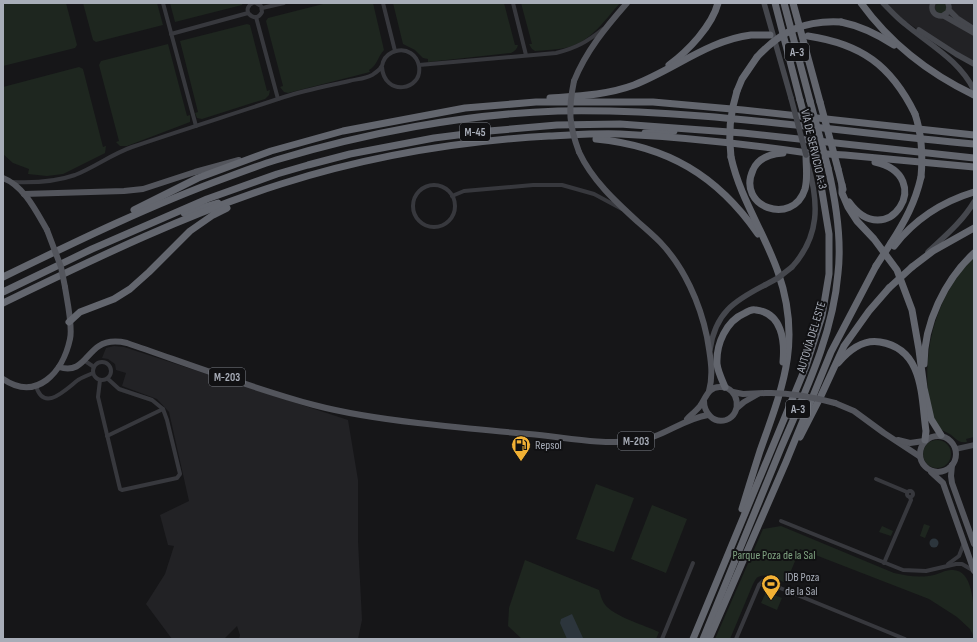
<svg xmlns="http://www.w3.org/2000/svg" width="977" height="642" font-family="'Sofia Sans Condensed',sans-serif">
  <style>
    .built { fill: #222225 }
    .green { fill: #1e261f }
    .water { fill: #2c353c }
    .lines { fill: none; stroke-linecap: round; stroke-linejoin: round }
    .street { stroke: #37383d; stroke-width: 4 }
    .secondary { stroke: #45474d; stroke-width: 5.5 }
    .primary { stroke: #53555c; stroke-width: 6 }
    .highway { stroke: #63666e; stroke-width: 7 }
    .secondary-bridge { stroke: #45474d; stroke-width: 5.5 }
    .primary-bridge { stroke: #53555c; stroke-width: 6 }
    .highway-bridge { stroke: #63666e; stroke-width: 7 }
    .labels { text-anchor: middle; stroke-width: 4; stroke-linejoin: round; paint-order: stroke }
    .shield { fill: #111113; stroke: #7b7e86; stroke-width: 1 }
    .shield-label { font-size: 11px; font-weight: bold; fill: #a8adb8 }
    .street-label { font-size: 12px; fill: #a8adb8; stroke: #111113 }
    .poi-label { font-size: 12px; fill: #a8adb8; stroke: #111113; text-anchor: start }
    .park-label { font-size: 12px; fill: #7fa381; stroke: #111113 }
  </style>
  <rect width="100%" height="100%" fill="#161618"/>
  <g class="built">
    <polygon points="883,3 974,3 974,64 926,35 889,10"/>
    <polygon points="114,346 124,347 348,420 358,480 358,541 362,620 358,639 239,639 240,635 237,626 224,639 172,639 146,604 165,574 174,546 168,545 160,515 189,501 169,412 157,399 122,386 126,373 116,370 115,364 108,359 102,358 106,348"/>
  </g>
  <g class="green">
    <circle cx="941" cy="8" r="5.5"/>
    <polygon points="3,3 66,3 77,45 75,48 3,66"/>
    <polygon points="83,3 157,3 163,25 96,42 93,40"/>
    <polygon points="170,3 243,3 242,5 175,22"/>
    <path d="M327,3H373L384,50C378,56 377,66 369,70L370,72L288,93L284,92L280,87L283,86L266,21L268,18Z"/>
    <path d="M393,3H504L515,45H518C517,49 515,51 511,53L428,62V59L423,58L415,50L403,44Z"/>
    <path d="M521,3H620C605,20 591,41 569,47C558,50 546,50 535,51L532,49L529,44H532Z"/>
    <polygon points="247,24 250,25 267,91 270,90 269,95 265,99 202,119 197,118 195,113 198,112 180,41"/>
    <polygon points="168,44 187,116 190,115 190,122 127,146 120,146 116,142 119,141 99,65 101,61"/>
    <polygon points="79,67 83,69 103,147 106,146 105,153 63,174 47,176 28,174 29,169 13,163 3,154 3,87"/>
    <path d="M974,257V437L966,439L967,442C957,444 955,436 946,432C931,425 931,414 929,399C922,348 937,294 974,257Z"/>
    <circle cx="937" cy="454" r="14"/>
    <polygon points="596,484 634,498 614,552 576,539"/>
    <polygon points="652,505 687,519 666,573 631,559"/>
    <polygon points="924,524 930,526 925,538 920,536"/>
    <path d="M781,526L894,573C907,576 920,578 934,575C939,574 945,570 951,570C977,567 974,620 974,637L970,629L957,617L929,599L800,549L786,583C779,580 765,572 758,577C755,579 754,583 753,584L730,639H715L763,529Z"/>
    <polygon points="882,526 893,531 891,536 879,532"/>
    <path d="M525,560L599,590C601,596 602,602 607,607C619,618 644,625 659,632L656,639H522L508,626L509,608Z"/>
    <polygon points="766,592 782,598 777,610 761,603"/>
  </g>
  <g class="water">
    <circle cx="934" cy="543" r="4.5"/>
    <polygon points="572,614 583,638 583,639 567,639 560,623 561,619"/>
  </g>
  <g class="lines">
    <g class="street">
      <polyline points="163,3 196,126"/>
      <path d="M253,3C248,5 246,10 249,14C254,19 259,18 262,12L261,6L256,3"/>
      <polyline points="383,3 395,51"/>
      <polyline points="513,3 526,55"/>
      <polyline points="262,8 284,3"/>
      <polyline points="256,17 278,99"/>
      <polyline points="171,34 248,13"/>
      <path d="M419,65L556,53C576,48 587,42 603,29"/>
      <path d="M12,182C33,183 55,182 75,175C95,167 112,154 132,147C182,130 233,114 284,97C305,90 327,86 349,81C356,79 365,79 372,75C375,73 380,70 381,67C382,67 383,62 383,62C385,56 391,52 396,51C407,48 417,55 419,66C423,91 384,97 382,67"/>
      <circle cx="434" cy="206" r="21"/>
      <polyline points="452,196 464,191 533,185 562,185 594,194 622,209"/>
      <polyline points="85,361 94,367"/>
      <circle cx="102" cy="371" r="9"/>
      <polyline points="100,380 98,397 120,489 122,490 177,478 180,474 167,420 163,409 152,400 119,389 108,379"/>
      <path d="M36,386C44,413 66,389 78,380C83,377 88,375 93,373"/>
      <polyline points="107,436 163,409"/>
      <polyline points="876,479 907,492"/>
      <circle cx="910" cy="494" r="3"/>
      <polyline points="781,521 903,570 926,571 956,564 962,564 974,571"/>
      <polyline points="884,563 911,500 910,497"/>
      <polyline points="948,564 959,556 964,543"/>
      <polyline points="662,639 693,563"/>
      <polyline points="736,639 759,585 763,581 905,639"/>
    </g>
    <g class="secondary">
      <polyline points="764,3 791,98"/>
      <path d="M883,3C890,10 897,18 905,24C930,45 959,60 974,90"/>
      <path d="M933,3C930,10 934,16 942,16L948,12L949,7L948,3"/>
      <polyline points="949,10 957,18 974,29"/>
      <polyline points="944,16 974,33"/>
      <polyline points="919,30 956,54 974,64"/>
      <path d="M928,252C945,236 962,222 974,202"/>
      <path d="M792,267C820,236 819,203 808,165"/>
      <path d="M710,350C715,313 734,301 765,285"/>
      <polyline points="956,449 974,445"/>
    </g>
    <g class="primary">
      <path d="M574,81C586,51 606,27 627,3"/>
      <path d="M579,152C592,180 615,201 638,222C645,228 653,235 660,242C684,267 700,303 707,337C710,355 714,373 709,391"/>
      <path d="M3,178C24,186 36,211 47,230"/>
      <polyline points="24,194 124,191 143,189 195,172 239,160"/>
      <path d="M59,367C81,374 85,355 99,346C108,340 118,341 127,343C188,364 251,388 314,405C348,414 383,419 418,423C455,427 492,431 529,434C564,437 599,445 635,441C661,439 682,419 708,415"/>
      <path d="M3,379C37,402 63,372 70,339C73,327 67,300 65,287"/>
      <polyline points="733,392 743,394 766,393"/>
      <polyline points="835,403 854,411 884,433 919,456"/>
      <polyline points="737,408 744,402 758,394"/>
      <path d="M687,419C691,415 696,411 700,406C706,398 708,386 721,387C739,387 743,414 726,420C713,424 704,412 704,401"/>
      <circle cx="938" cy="454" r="18"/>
      <polyline points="898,440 910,443 924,441"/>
      <polyline points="952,465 951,476 952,483 974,544"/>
      <polyline points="931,472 943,483 974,571"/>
    </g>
    <g class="highway">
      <polyline points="775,3 800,100"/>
      <polyline points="784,3 810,101"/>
      <polyline points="793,3 820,102"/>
      <path d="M861,3C890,43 930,74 974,95"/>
      <path d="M841,22C861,26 877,34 894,45"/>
      <path d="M808,36C861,44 891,65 915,114"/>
      <path d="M669,65C688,51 712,26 718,3"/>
      <polyline points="737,91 742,79 757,57"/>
      <path d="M550,98C578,96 607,95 634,85C673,70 709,40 751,35C757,35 764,35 770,35"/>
      <polyline points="645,133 674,131"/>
      <path d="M596,139C667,146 717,175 758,234"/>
      <path d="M783,153C770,154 758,158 753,170C736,207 793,227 805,189C808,178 806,167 806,155"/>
      <polyline points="809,153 845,155 974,167"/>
      <path d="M731,157C740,198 764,232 778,272C802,341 783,386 760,451C754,470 748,489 742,509"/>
      <polyline points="838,169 843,189"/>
      <polyline points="842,185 842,193 848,207 857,221 874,239 897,270 912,310 919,350 924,388 931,419 941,435"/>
      <path d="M849,202C887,255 938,176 875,162"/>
      <polyline points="134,210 198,178 271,151 343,131 465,108 536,102 653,102 743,110 974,135"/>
      <polyline points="184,213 218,203"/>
      <path d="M891,243C905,221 915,203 921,177"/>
      <path d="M894,246C915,219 941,202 974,192"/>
      <polyline points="912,267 933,251 974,228"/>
      <path d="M3,277C77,241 151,205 228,177C244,171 260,165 276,160C365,133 465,114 558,111C697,108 835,132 974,144"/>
      <polyline points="3,292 92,249 207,199 277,174 308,165 350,154 434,138 489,131 557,125 620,124 743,133 974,158"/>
      <path d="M3,303C92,260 186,214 281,184C366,157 460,141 549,136C572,135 597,133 620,134C683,137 746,144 808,153"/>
      <polyline points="69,322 80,312 114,299 130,289 149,272 190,231 213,215 227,208"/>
      <path d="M838,363C849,350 863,339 880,342C924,349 921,396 926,431L925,440"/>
      <path d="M924,364C924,323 945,280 974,253"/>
      <path d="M725,387C722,380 718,372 717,364C716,344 726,321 745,313C748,311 753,309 756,310C782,313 785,341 783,362"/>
      <polyline points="800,437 820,398 844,346 869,311 889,288"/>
      <polyline points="693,639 806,366 822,316 829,274 829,234 818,167"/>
      <path d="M703,639C729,575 755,512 781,448C805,392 833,335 838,273C842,238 836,202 828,168"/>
      <polyline points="709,639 786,462 831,352 876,266"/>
    </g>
    <g class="secondary-bridge">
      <polyline points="791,98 806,155"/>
      <polyline points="765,285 778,278 792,267"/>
    </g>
    <g class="primary-bridge">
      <path d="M574,81C568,110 569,125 579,152"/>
      <polyline points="47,230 61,267 65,287"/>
      <path d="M766,393C790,392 813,397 835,403"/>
    </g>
    <g class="highway-bridge">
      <path d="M757,57C781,31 805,20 841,22"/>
      <polyline points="800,100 818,167"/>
      <polyline points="810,101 828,168"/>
      <polyline points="820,102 838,169"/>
      <path d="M915,114C922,135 923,155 921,177"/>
      <path d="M731,157C728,134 730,113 737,91"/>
      <polyline points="876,266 891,243"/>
      <polyline points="889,288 912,267"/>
    </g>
  </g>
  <defs>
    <symbol id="fuel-pin" viewBox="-11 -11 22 30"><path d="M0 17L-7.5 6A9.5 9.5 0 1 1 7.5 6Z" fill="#f2b134" stroke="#111113"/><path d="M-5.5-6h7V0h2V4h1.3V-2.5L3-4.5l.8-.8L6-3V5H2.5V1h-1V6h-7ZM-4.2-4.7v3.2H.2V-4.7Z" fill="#111"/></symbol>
    <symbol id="stadium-pin" viewBox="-11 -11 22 30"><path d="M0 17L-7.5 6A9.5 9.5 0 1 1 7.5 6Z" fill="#f2b134" stroke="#111113"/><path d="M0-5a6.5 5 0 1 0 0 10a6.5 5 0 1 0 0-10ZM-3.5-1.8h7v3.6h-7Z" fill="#111"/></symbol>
  </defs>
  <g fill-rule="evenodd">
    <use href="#fuel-pin" x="510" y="434" width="22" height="30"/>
    <use href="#stadium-pin" x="760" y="573" width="22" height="30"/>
  </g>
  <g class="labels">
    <g class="shield">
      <rect x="785" y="43" width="24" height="18" rx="3"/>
      <rect x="460" y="123" width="30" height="18" rx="3"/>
      <rect x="209" y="368" width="36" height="18" rx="3"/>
      <rect x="786" y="400" width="24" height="18" rx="3"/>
      <rect x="618" y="432" width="36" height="18" rx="3"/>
    </g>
    <g class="shield-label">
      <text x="797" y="56">A-3</text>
      <text x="475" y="136">M-45</text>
      <text x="227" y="381">M-203</text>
      <text x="798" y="413">A-3</text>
      <text x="636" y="445">M-203</text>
    </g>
    <g class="street-label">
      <text transform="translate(814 149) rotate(77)" y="4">VÍA DE SERVICIO A-3</text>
      <text transform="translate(811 337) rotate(-73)" y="4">AUTOVÍA DEL ESTE</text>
    </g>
    <g class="poi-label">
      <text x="535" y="449">Repsol</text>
      <text x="785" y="581">IDB Poza<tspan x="785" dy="14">de la Sal</tspan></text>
    </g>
    <g class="park-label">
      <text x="774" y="559">Parque Poza de la Sal</text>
    </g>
  </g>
  <rect width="977" height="642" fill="none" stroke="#a8adb8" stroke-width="8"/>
</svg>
